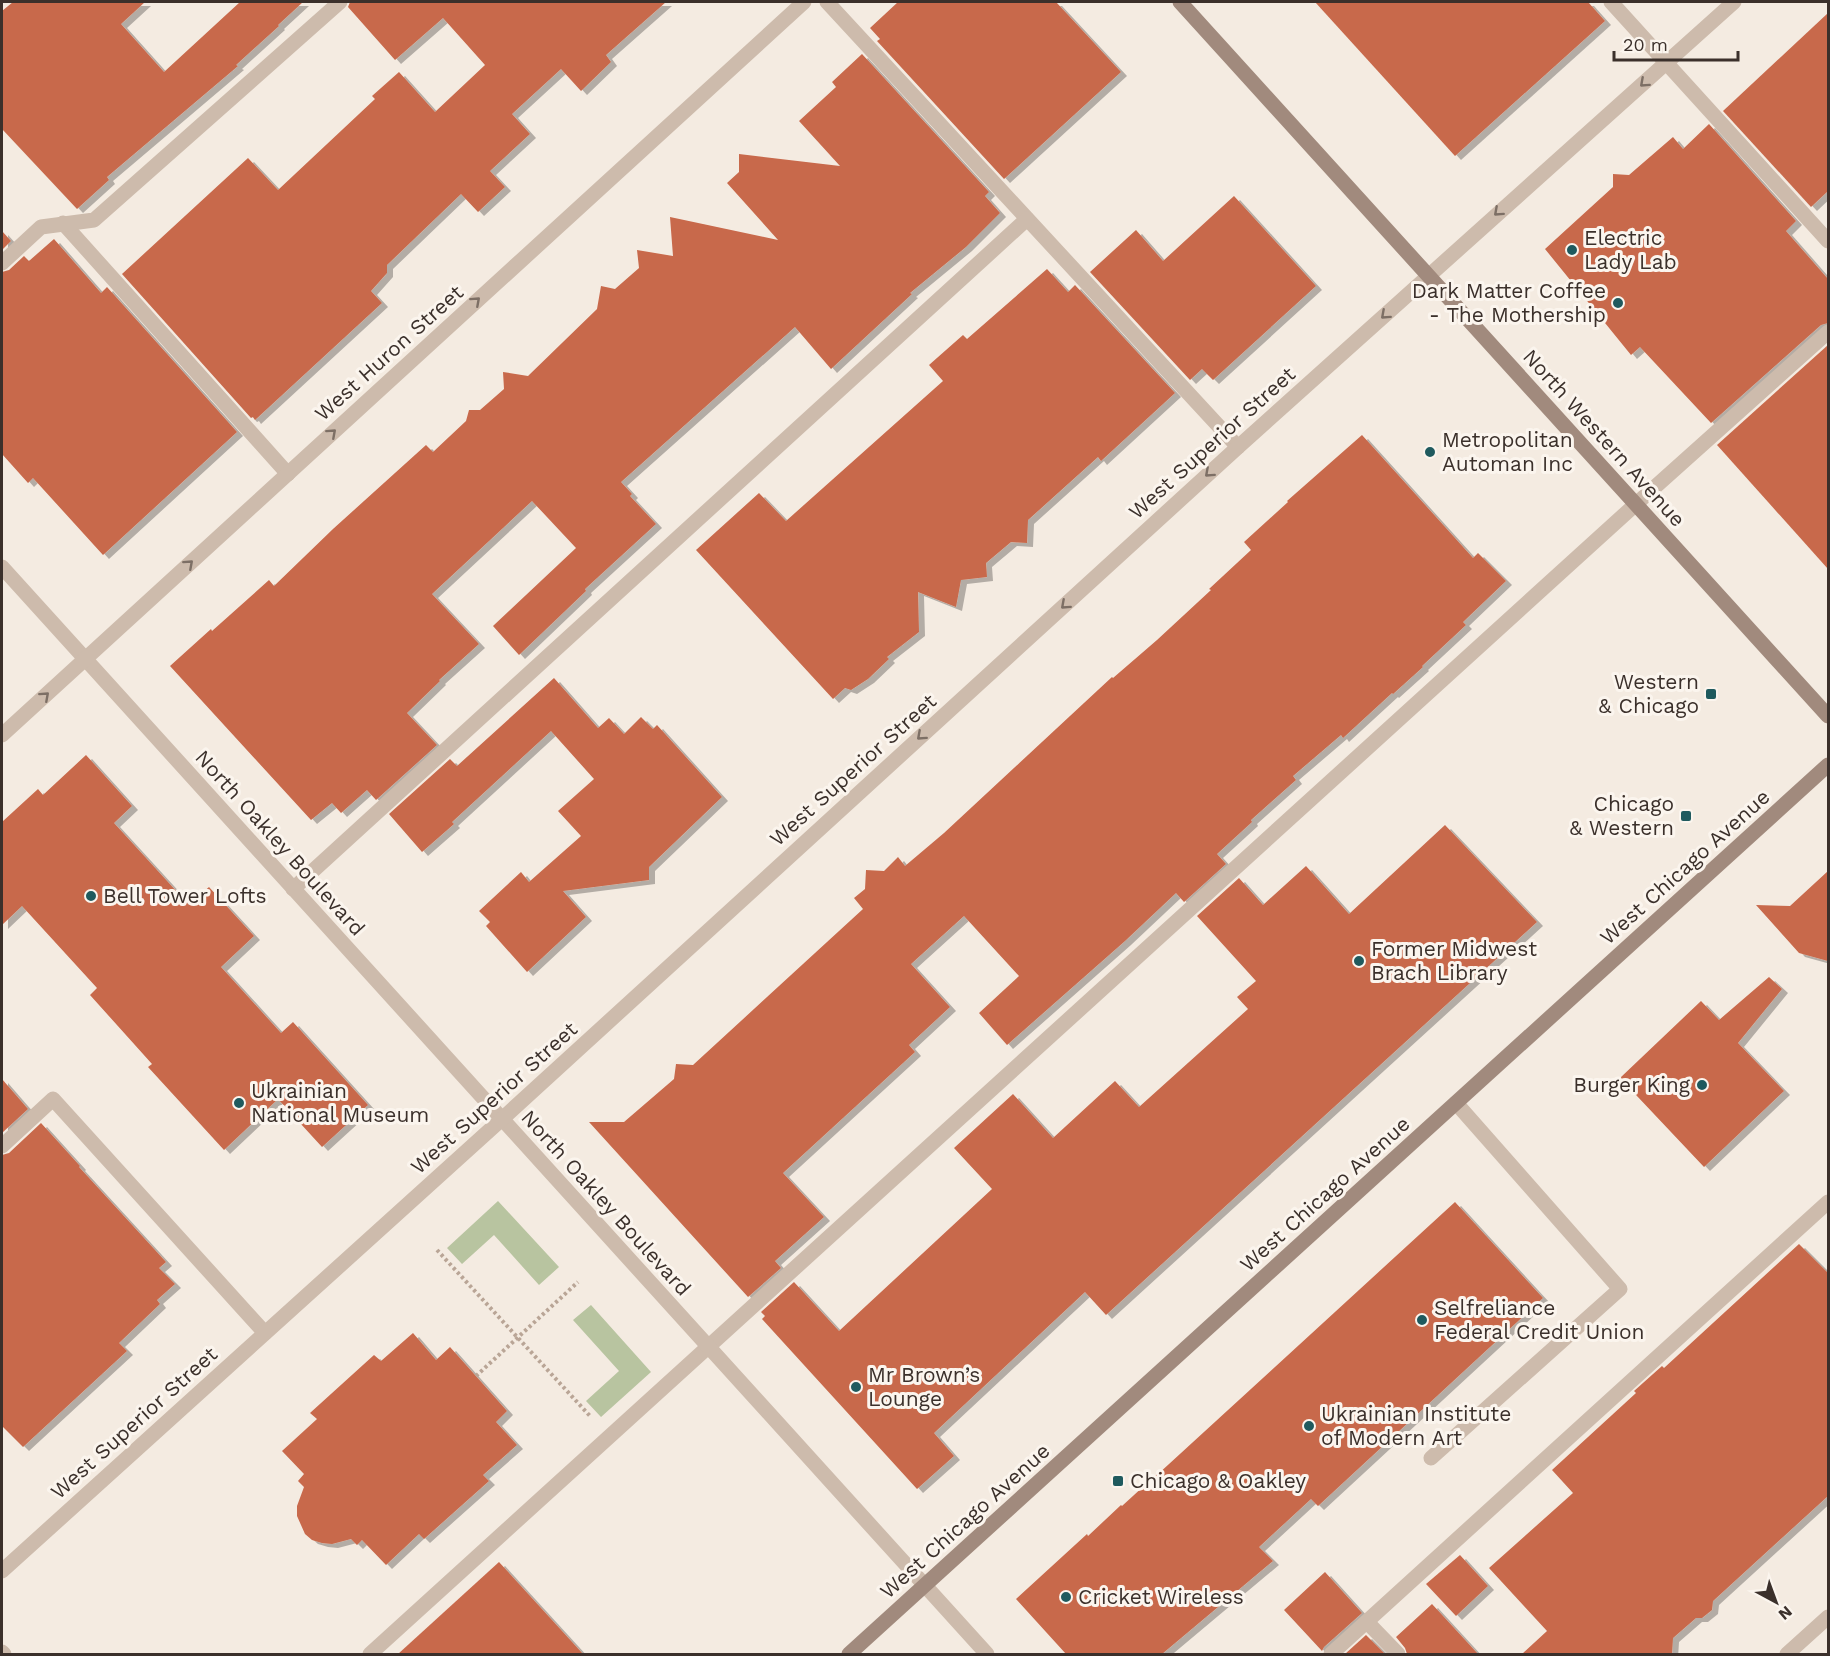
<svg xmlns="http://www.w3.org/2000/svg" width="1830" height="1656" font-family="'Work Sans',sans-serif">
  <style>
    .green { fill: #b8c4a0 }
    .building { fill: #c8694b; filter: url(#shadow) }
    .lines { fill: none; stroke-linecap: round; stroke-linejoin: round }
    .path { stroke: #b9a596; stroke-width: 4; stroke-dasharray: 3 3; stroke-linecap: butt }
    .lane { stroke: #cdbbac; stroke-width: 15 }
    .street { stroke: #cdbbac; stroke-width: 15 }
    .secondary { stroke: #a18a7d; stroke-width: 15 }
    .oneway { stroke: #7d6f65 }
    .poi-dot { fill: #1f5a5e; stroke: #fbf5ee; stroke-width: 2 }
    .labels { text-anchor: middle; stroke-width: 6; stroke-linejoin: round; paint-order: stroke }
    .poi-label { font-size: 21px; fill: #3b302b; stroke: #fbf5ee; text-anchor: start }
    .street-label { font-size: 21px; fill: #3b302b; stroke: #fbf5ee }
  </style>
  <defs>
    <filter id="shadow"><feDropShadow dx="6" dy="4" stdDeviation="0" flood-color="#0004"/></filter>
  </defs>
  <rect width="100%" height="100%" fill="#f4ebe1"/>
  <g class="green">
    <polygon points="498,1201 559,1267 539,1285 494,1235 462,1264 447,1248"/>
    <polygon points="591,1305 651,1372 601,1417 586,1401 619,1371 573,1320"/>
  </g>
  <g class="building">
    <polygon points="13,2 145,2 121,24 164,72 240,2 303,2 278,25 279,26 236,65 238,66 107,177 109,180 77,209 2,129 2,11"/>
    <polygon points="350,2 666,2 606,55 611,62 581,91 561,69 512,114 530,134 490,171 505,187 478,212 461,194 387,265 387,273 371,291 382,303 255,420 253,417 251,418 122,274 248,158 278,190 375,99 372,96 399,72 435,112 485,65 443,18 395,60 348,7"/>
    <polygon points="898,2 1056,2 1121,72 1004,179 877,41 880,39 870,28"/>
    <polygon points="1315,2 1588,2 1605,21 1455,156"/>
    <polygon points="1828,13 1828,191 1811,207 1723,111"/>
    <polygon points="862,54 989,192 985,196 1000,213 966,247 910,293 912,294 831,369 795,327 621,482 632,494 630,496 656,524 585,589 586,591 519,655 493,626 576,548 532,501 432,594 479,644 439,680 440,681 407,713 437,745 376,800 367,790 341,813 332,803 311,820 170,666 211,629 212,631 269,580 274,586 333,529 426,445 433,452 466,421 469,410 480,410 504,389 503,372 528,376 597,309 601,286 615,289 639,268 637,250 673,256 670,217 778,240 727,183 739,172 739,154 840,166 799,121 836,87 832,82"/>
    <polygon points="1709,124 1796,221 1786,231 1828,279 1828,323 1821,325 1711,423 1640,347 1631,355 1545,249 1613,187 1613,174 1629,175 1673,137 1683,149"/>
    <polygon points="1234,196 1316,286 1213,380 1202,369 1190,380 1090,272 1136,230 1163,261"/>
    <polygon points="2,231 11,241 2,250"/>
    <polygon points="54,239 101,293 107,287 237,432 103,555 33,478 28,483 2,454 2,272 9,270 24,256 29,261"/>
    <polygon points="1047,269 1068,292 1075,285 1175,393 1101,461 1098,457 1028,520 1027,543 1011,542 986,563 987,577 961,580 956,607 918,592 919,632 887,657 889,659 868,679 851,690 845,688 833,699 696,550 759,493 786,521 943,381 929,365 963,335 967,339"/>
    <polygon points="1828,345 1828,569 1717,445"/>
    <polygon points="1362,435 1473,558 1478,553 1506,581 1463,622 1466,625 1422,666 1423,667 1393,694 1392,693 1343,738 1341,735 1293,776 1296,780 1251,820 1252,822 1217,854 1226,864 1184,902 1176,893 1125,941 1007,1045 979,1013 1019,976 964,916 911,964 950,1007 909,1045 915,1052 783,1173 824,1217 775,1261 781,1268 748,1297 589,1122 624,1122 674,1079 676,1064 693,1065 863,909 854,898 865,889 866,870 884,871 898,857 905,866 944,833 1112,677 1113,678 1157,640 1211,590 1209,589 1251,550 1244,542 1288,502 1287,501"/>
    <polygon points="554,678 598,728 609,718 624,734 641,717 653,729 657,725 722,797 649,867 649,880 563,891 586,917 527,972 486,926 490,922 479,911 521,872 529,882 581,836 558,811 594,779 551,731 452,822 454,824 422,852 389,814 450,759 457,766"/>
    <polygon points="86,755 132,806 114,823 189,905 209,887 254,936 221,967 281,1033 293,1022 368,1105 322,1147 278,1099 224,1150 148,1067 152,1064 90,995 97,988 22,906 2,925 2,822 38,789 43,795"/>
    <polygon points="1445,825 1537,922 1106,1315 1085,1292 934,1433 954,1456 917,1489 762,1319 765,1316 761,1312 794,1282 839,1331 992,1189 954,1148 1013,1094 1053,1138 1115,1081 1139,1107 1248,1009 1237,997 1256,981 1197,916 1239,878 1263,905 1306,866 1349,914"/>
    <polygon points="1828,871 1828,961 1799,953 1756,905 1790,906"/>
    <polygon points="1769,977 1782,989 1738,1043 1784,1091 1704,1167 1620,1078 1701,1001 1719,1020"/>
    <polygon points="2,1079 28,1109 2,1133"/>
    <polygon points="41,1123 80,1166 79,1167 166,1262 159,1268 175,1284 157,1300 160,1304 119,1343 127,1351 23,1447 2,1426 2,1155 9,1153"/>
    <polygon points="1455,1202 1543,1298 1318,1506 1311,1499 1259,1547 1273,1561 1162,1654 1066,1654 1016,1599 1087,1534 1088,1536 1121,1505 1122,1506 1157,1474 1157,1475"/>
    <polygon points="1799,1244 1828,1273 1828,1496 1713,1601 1712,1610 1702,1618 1696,1618 1673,1638 1672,1654 1522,1654 1547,1631 1489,1568 1573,1493 1552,1470 1636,1393 1634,1391 1662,1366 1664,1368"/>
    <polygon points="413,1333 436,1360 450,1347 507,1411 496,1422 517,1445 483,1475 489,1481 424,1539 419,1534 386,1565 362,1540 357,1545 351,1539 332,1544 322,1543 312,1540 305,1534 297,1516 297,1506 304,1487 298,1481 304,1474 282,1451 317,1419 310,1413 374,1355 381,1361"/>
    <polygon points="1460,1555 1488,1586 1456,1616 1426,1584"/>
    <polygon points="499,1562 583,1654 398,1654"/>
    <polygon points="1325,1572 1362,1613 1324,1647 1322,1651 1284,1610"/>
    <polygon points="1432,1604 1478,1654 1407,1654 1405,1648 1396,1637"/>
    <polygon points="1366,1635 1385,1654 1345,1654"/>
  </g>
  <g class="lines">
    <g class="path">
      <polyline points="437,1250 590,1416"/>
      <polyline points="476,1376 578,1282"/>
    </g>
    <g class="lane">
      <polyline points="827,2 1238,447"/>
      <polyline points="1611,2 1828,241"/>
      <polyline points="63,223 288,474"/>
      <polyline points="2,263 41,227 94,220 340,2"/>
      <polyline points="293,889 1027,219"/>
      <polyline points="2,1146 53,1099 265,1333"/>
      <polyline points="1431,1458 1620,1289 1456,1103"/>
      <polyline points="1367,1622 1398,1654"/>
      <polyline points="2,1652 4,1654"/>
      <polyline points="370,1654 1636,504 1828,332"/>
      <polyline points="1331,1654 1828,1202"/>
    </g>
    <g class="street">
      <polyline points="2,567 987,1654"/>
      <polyline points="2,735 804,2"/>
      <polyline points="2,1571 502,1119 1238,447 1734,2"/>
      <polyline points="1787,1654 1828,1617"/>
    </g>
    <g class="secondary">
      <polyline points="1180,2 1828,716"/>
      <polyline points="849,1654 1828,765"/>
    </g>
  </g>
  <defs><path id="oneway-chevron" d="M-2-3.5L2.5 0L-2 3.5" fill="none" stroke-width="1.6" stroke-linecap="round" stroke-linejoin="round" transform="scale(1.5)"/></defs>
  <g class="oneway">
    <use href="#oneway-chevron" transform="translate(1644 83) rotate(138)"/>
    <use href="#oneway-chevron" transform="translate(1498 212) rotate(138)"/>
    <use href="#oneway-chevron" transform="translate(476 301) rotate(-42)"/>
    <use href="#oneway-chevron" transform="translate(1385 315) rotate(138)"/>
    <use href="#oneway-chevron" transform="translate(332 433) rotate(-42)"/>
    <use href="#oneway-chevron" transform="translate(1209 473) rotate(138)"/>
    <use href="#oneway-chevron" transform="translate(189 564) rotate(-42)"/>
    <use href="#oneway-chevron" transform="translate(1065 605) rotate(138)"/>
    <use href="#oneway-chevron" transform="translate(45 696) rotate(-42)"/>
    <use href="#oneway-chevron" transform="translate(921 736) rotate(138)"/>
  </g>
  <g class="poi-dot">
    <circle cx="1572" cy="250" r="6"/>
    <circle cx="1618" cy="303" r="6"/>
    <circle cx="1430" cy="452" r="6"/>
    <rect x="1705" y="688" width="12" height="12" rx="3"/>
    <rect x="1680" y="810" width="12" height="12" rx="3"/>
    <circle cx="91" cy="896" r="6"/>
    <circle cx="1359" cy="961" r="6"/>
    <circle cx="1702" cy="1085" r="6"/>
    <circle cx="239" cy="1103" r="6"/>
    <circle cx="1422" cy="1320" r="6"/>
    <circle cx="856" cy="1387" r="6"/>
    <circle cx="1309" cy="1426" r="6"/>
    <rect x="1112" y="1475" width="12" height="12" rx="3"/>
    <circle cx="1066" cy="1597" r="6"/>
  </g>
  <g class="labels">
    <g class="poi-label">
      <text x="1584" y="245">Electric<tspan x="1584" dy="24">Lady Lab</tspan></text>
      <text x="1606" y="298" text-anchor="end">Dark Matter Coffee<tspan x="1606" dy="24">- The Mothership</tspan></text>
      <text x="1442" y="447">Metropolitan<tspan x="1442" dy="24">Automan Inc</tspan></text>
      <text x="1699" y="689" text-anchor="end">Western<tspan x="1699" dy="24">&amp; Chicago</tspan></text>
      <text x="1674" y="811" text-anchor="end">Chicago<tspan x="1674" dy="24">&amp; Western</tspan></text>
      <text x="103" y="903">Bell Tower Lofts</text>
      <text x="1371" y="956">Former Midwest<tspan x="1371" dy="24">Brach Library</tspan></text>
      <text x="1690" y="1092" text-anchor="end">Burger King</text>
      <text x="251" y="1098">Ukrainian<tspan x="251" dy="24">National Museum</tspan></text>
      <text x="1434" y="1315">Selfreliance<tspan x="1434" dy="24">Federal Credit Union</tspan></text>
      <text x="868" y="1382">Mr Brown’s<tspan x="868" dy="24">Lounge</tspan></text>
      <text x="1321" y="1421">Ukrainian Institute<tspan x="1321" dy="24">of Modern Art</tspan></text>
      <text x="1130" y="1488">Chicago &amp; Oakley</text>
      <text x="1078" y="1604">Cricket Wireless</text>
    </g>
    <g class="street-label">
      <text transform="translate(389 353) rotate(-42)" y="7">West Huron Street</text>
      <text transform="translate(1604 438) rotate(48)" y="7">North Western Avenue</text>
      <text transform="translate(1212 443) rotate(-42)" y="7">West Superior Street</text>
      <text transform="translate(853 770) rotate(-42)" y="7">West Superior Street</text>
      <text transform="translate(280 843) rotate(48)" y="7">North Oakley Boulevard</text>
      <text transform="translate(1685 867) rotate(-42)" y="7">West Chicago Avenue</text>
      <text transform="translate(494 1098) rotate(-42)" y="7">West Superior Street</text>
      <text transform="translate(1325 1194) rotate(-42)" y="7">West Chicago Avenue</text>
      <text transform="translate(606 1203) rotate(48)" y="7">North Oakley Boulevard</text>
      <text transform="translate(134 1423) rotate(-42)" y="7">West Superior Street</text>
      <text transform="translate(965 1521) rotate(-42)" y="7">West Chicago Avenue</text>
    </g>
  </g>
  <rect width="1830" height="1656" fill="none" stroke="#3b302b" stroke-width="6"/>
  <g transform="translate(1776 1602) rotate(139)" stroke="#fbf5ee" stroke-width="4.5" paint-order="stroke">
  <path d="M0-4.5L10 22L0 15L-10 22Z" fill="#3b302b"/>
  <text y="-9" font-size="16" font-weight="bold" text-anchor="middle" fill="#3b302b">N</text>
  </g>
  <path d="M1614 51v9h124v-9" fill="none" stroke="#3b302b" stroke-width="3"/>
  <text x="1623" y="51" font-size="18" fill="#3b302b" stroke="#fbf5ee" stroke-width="4.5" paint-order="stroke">20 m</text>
</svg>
